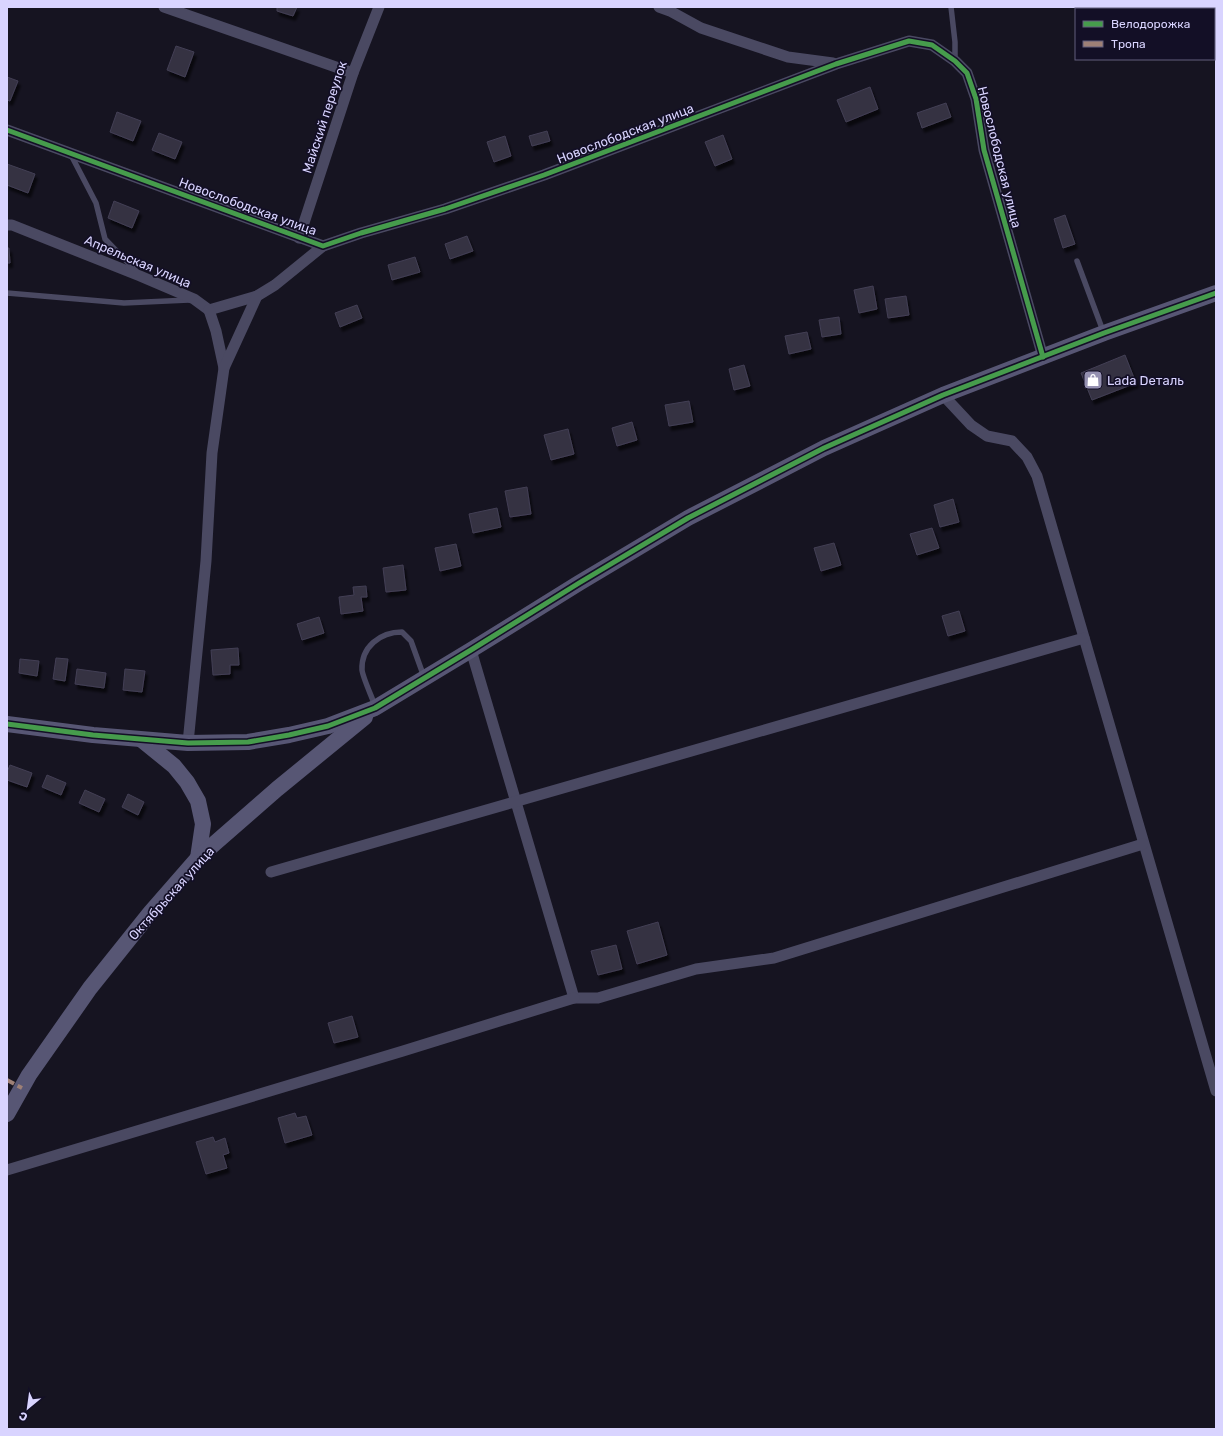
<svg xmlns="http://www.w3.org/2000/svg" width="1223" height="1436" font-family="Rubik,sans-serif">
  <style>
    .building { fill: #343243; stroke: #433f54; filter: url(#shadow) }
    .lines { fill: none; stroke-linecap: round; stroke-linejoin: round }
    .lane { stroke: #4a4962; stroke-width: 5.5 }
    .street { stroke: #4a4962; stroke-width: 11 }
    .secondary { stroke: #575674; stroke-width: 16 }
    .quiet { stroke: #9e8076; stroke-width: 4; stroke-dasharray: 8 4; stroke-linecap: butt }
    .cycleway-casing { stroke: #130f26; stroke-width: 8 }
    .cycleway { stroke: #469c4c; stroke-width: 5 }
    .labels { text-anchor: middle; stroke-width: 3.5; stroke-linejoin: round; paint-order: stroke }
    .street-label { font-size: 13px; fill: #d9d4ff; stroke: #130f26 }
    .poi-label { font-size: 13px; fill: #d9d4ff; stroke: #130f26; text-anchor: start }
  </style>
  <defs>
    <filter id="shadow"><feDropShadow dx="2.5" dy="4.5" stdDeviation="1" flood-color="#0009"/></filter>
  </defs>
  <rect width="100%" height="100%" fill="#161421"/>
  <g class="building">
    <polygon points="277,7 297,7 293,16 277,11"/>
    <polygon points="176,46 194,52 185,77 167,70"/>
    <polygon points="7,77 18,81 10,101 7,100"/>
    <polygon points="870,87 878,109 846,122 837,100"/>
    <polygon points="946,103 951,117 922,128 917,113"/>
    <polygon points="117,112 141,121 133,141 110,132"/>
    <polygon points="547,131 550,141 532,146 529,136"/>
    <polygon points="159,133 182,142 175,159 152,150"/>
    <polygon points="723,135 732,159 715,166 705,142"/>
    <polygon points="505,136 511,156 494,162 487,142"/>
    <polygon points="7,164 35,174 28,193 7,185"/>
    <polygon points="114,201 139,211 132,228 108,218"/>
    <polygon points="1065,215 1075,244 1063,248 1054,219"/>
    <polygon points="467,236 473,251 450,259 445,244"/>
    <polygon points="7,248 9,248 10,263 7,263"/>
    <polygon points="415,257 420,272 392,280 388,265"/>
    <polygon points="873,286 877,309 859,313 854,290"/>
    <polygon points="906,296 909,315 888,318 885,299"/>
    <polygon points="357,305 362,318 340,327 335,313"/>
    <polygon points="839,317 841,334 822,337 819,320"/>
    <polygon points="807,332 811,349 789,354 785,336"/>
    <polygon points="1125,355 1136,383 1092,400 1081,373"/>
    <polygon points="744,365 750,386 734,390 729,369"/>
    <polygon points="689,401 693,422 669,426 665,405"/>
    <polygon points="632,422 637,440 617,446 612,428"/>
    <polygon points="568,429 574,454 551,460 544,435"/>
    <polygon points="527,487 531,514 510,517 505,491"/>
    <polygon points="953,499 959,522 940,527 934,505"/>
    <polygon points="497,508 501,527 473,533 469,514"/>
    <polygon points="932,528 939,548 917,555 910,534"/>
    <polygon points="834,543 841,565 821,571 814,548"/>
    <polygon points="456,544 461,566 440,571 435,548"/>
    <polygon points="403,565 406,590 386,592 383,568"/>
    <polygon points="366,586 367,597 361,597 363,611 341,614 339,597 354,595 353,587"/>
    <polygon points="959,611 965,631 948,636 942,616"/>
    <polygon points="319,617 324,633 302,640 297,624"/>
    <polygon points="238,648 239,665 230,665 230,674 213,675 211,650"/>
    <polygon points="56,658 68,659 65,681 53,679"/>
    <polygon points="20,659 39,661 37,676 19,673"/>
    <polygon points="77,669 106,673 104,688 75,684"/>
    <polygon points="125,669 145,671 142,692 123,690"/>
    <polygon points="10,765 32,773 27,787 7,780 7,772"/>
    <polygon points="47,775 66,783 61,795 42,787"/>
    <polygon points="85,790 105,799 99,812 79,803"/>
    <polygon points="128,794 144,802 138,815 122,807"/>
    <polygon points="658,922 667,955 637,964 627,931"/>
    <polygon points="616,945 622,969 598,975 591,951"/>
    <polygon points="352,1016 358,1037 334,1043 328,1023"/>
    <polygon points="295,1113 297,1118 306,1116 312,1135 285,1143 278,1118"/>
    <polygon points="213,1137 215,1142 225,1138 229,1153 223,1155 227,1168 206,1174 196,1142"/>
  </g>
  <g class="lines">
    <g class="lane">
      <polyline points="951,7 955,42 955,60"/>
      <polyline points="70,153 96,203 105,239 136,271"/>
      <polyline points="1077,261 1103,331"/>
      <polyline points="7,293 124,303 189,300"/>
      <path d="M375,706C372,697 363,678 362,670C361,647 380,632 402,632L411,641L424,677"/>
    </g>
    <g class="street">
      <polyline points="164,7 353,73"/>
      <polyline points="659,7 670,11 701,28 788,57 833,63"/>
      <polyline points="7,130 323,246 361,233 445,209 544,175 836,64 909,41 932,45 955,61 967,73 976,99 984,150 1043,357"/>
      <polyline points="7,225 12,225 140,276 194,299 209,310 257,296"/>
      <polyline points="299,238 353,73 379,7"/>
      <polyline points="209,310 216,331 224,368"/>
      <polyline points="943,395 971,425 987,436 1012,441 1027,457 1037,476 1216,1091"/>
      <polyline points="471,650 574,998 598,998 696,969 774,958 1143,844"/>
      <polyline points="188,743 206,561 212,453 224,368 257,296 275,285 323,246"/>
      <polyline points="271,872 1084,638"/>
      <polyline points="7,1170 403,1051 574,998"/>
    </g>
    <g class="secondary">
      <polyline points="7,724 93,735 188,743 248,742 289,735 328,726 375,708 471,650 579,583 688,518 824,448 943,395 1104,333 1216,293"/>
      <polyline points="142,740 174,766 187,782 198,801 203,824 198,858"/>
      <polyline points="7,1114 29,1075 90,988 150,913 198,858 277,789 365,717"/>
    </g>
    <polyline class="quiet" points="7,1080 22,1088"/>
    <defs>
      <g id="cycleway">
        <polyline points="7,130 323,246 361,233 445,209 544,175 836,64 909,41 932,45 955,61 967,73 976,99 984,150 1043,357"/>
        <polyline points="7,724 93,735 188,743 248,742 289,735 328,726 375,708 471,650 579,583 688,518 824,448 943,395 1104,333 1216,293"/>
      </g>
    </defs>
    <use href="#cycleway" class="cycleway-casing"/>
    <use href="#cycleway" class="cycleway"/>
  </g>
  <defs>
    <symbol id="shop-square" viewBox="-11 -11 22 22"><rect x="-9" y="-9" width="18" height="18" rx="4" fill="#9591b1" stroke="#130f26"/><path d="M-5-2.5h2.3a2.7 3.5 0 0 1 5.4 0H5L5.5 6h-11ZM-1.5-2.5h3a1.5 2.3 0 0 0-3 0Z" fill="#fff"/></symbol>
  </defs>
  <g fill-rule="evenodd">
    <use href="#shop-square" x="1082" y="369" width="22" height="22"/>
  </g>
  <g class="labels">
    <g class="street-label">
      <text transform="translate(324 117) rotate(-72)" y="5">Майский переулок</text>
      <text transform="translate(625 133) rotate(-21)" y="5">Новослободская улица</text>
      <text transform="translate(1000 157) rotate(76)" y="5">Новослободская улица</text>
      <text transform="translate(248 206) rotate(20)" y="5">Новослободская улица</text>
      <text transform="translate(138 261) rotate(23)" y="5">Апрельская улица</text>
      <text transform="translate(171 893) rotate(-48)" y="5">Октябрьская улица</text>
    </g>
    <g class="poi-label">
      <text x="1107" y="385">Lada Dеталь</text>
    </g>
  </g>
  <rect width="1223" height="1436" fill="none" stroke="#d9d4ff" stroke-width="16"/>
  <rect x="1075" y="8" width="140" height="52" fill="#130f26" stroke="#625e7d"/>
  <rect x="1083" y="21" width="20" height="6" fill="#469c4c" stroke="#625e7d"/>
  <text x="1111" y="28" font-size="12" fill="#d9d4ff">Велодорожка</text>
  <rect x="1083" y="41" width="20" height="6" fill="#9e8076" stroke="#625e7d"/>
  <text x="1111" y="48" font-size="12" fill="#d9d4ff">Тропа</text>
  <g transform="translate(28 1408) rotate(209)" stroke="#130f26" stroke-width="3" paint-order="stroke">
  <path d="M0-3L7 15L0 10L-7 15Z" fill="#d9d4ff"/>
  <text y="-6" font-size="11" font-weight="bold" text-anchor="middle" fill="#d9d4ff">С</text>
  </g>
</svg>
